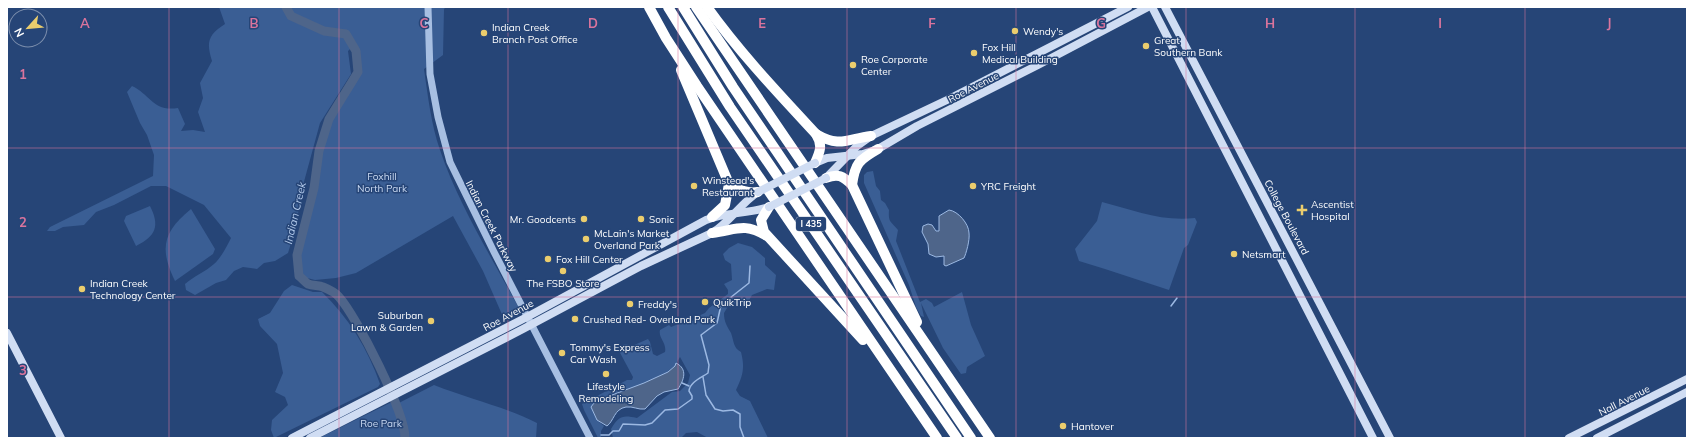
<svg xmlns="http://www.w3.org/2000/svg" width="1694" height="445" font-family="Mulish,sans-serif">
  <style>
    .green { fill: #3a5e94 }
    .water { fill: #4e658a; stroke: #9cb9e3 }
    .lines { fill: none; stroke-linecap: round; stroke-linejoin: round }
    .stream { stroke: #9cb9e3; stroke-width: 1.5 }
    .river { stroke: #4e658a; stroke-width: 9 }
    .tertiary { stroke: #a7bfe2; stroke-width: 7 }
    .secondary { stroke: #d0ddf3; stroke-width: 8 }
    .motorway { stroke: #fff; stroke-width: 10 }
    .secondary-bridge { stroke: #d0ddf3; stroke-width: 8 }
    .grid { fill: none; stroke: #da749d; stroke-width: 1; stroke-opacity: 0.55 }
    .poi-dot { fill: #ebcd6d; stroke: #264577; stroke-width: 1.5 }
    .labels { text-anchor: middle; stroke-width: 3; stroke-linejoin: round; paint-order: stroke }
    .shield { fill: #264577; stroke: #bec7d6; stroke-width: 1 }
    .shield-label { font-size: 9px; font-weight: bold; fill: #fff }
    .poi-label { font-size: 10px; fill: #fff; stroke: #264577; text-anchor: start }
    .street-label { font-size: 10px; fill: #fff; stroke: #264577 }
    .park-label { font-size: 10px; fill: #cadaf2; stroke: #264577 }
    .water-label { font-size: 11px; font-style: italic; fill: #b2c9ea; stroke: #264577 }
    .grid-label { font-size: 13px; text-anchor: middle; font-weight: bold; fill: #da749d; stroke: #264577; stroke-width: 3; stroke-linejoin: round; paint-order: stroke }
  </style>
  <rect width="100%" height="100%" fill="#264577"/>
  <g class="green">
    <path d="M219,7H446L444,9L443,55L424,69C428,96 431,124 440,150C459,206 492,258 520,310L519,315L504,319L483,271L453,216L356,273L336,278L315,280L299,276L297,255L314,188L319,151L329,119L358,73L356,51L353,46L348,51L351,74L320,123L299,200L298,217L292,240L288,253L275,261L264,263L257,269L243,267L234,271L226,280L216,283L195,295L186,290L185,284C194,276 205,272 214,264C221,258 227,246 231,238L204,205L166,186H151L114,205L96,212L84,225L63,227L55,231H47L50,227L153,176L154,155L147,135L140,123L127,92L132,86C151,95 153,112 178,108L185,124L181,131L193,130L205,132L198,112L203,98L200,83L212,61C206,42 208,35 225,24Z"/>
    <path d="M873,171L876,186L880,191L881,200L885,203L889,210C888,223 891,221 898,230L896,241L920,302L926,299L932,303L934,307L962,292L971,325L985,356L967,367L966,373L961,374L943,348L921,303L924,317L921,316L916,307L909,285L864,183V175L867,172Z"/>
    <path d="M1102,202C1133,210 1162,222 1195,218L1197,222L1188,245L1184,248L1169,290L1105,269L1079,261L1075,249L1097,221Z"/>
    <path d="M150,206C160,226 156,236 136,246L124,221L126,216Z"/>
    <path d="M191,209L215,249L213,254L175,281C159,248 163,232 191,209Z"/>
    <path d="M738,243L752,247L765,258V265L776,275L774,290L767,289L752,295L747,304L730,303L724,313C724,322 727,326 731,333C734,341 733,348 741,352C745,368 743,375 736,390L740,396L750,401L768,438H708L697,432L686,433L681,438H613L611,429C619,416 622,415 637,418L672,392L680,391L688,383L690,375L680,357L675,366L666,373L607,400L594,403L592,407C594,415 597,421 604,426L601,431V438H598L584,410L582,404L627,380H632L633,377L618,349V347L625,344L632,346L648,339L650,342L653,354L657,356L665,352C667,343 658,338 660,330L669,325L671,327L686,321L690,322L694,320L696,317L705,313L709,308L728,294V290L724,284L732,280L731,264L725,260L723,254L729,248Z"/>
    <path d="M292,285L313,292H322C348,317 368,349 380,384L378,387L274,438L271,430L272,420L288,405L285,397L275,392L283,373L277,344L260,326L258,319L270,313L284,291Z"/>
    <path d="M434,385C469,399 503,406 537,423L536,438H319L392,402L393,406Z"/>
  </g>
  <g class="water">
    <path d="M949,210C958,211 969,224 969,233C970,240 966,254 964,258L946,266L944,265V256L936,257L929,254L928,244L922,232L923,226L928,224L932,225L936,231H939V216Z"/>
    <path d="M676,363C688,369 684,380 678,389L664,392L657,396L645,409C638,410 633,406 626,407C614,409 614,421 607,426L597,420L591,407L594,403L607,400L612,395L644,383L668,372L675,366Z"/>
  </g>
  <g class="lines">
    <g class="stream">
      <polyline points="1171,306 1177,298"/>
      <polyline points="703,377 706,395 715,409 723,411 733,410 740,414 740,427 744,438"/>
      <polyline points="682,383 689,386"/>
      <path d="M601,435H609L613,431H619L623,424L645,425L652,423L665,410L678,409L692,399V396L689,391C690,382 701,378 708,373L709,365L701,335L717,323L721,305L749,283L750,266"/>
    </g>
    <path class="river" d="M286,7L291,16L324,31L346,34L356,51L358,72L329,119L319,151L314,188L297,255L299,276C302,278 305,282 308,284C313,286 319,285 323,287C328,289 336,293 339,297C357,317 405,412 405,438"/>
    <polyline class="tertiary" points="428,7 430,74 438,117 450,162 494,252 590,438"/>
    <g class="secondary">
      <polyline points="1152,7 1373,438"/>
      <polyline points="1165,7 1390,438"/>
      <polyline points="815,163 827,158 863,154 878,149 917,126 1038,65 1148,7"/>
      <polyline points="826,178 857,146 871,136 947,100 1128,7"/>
      <polyline points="7,333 61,438"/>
      <path d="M292,438L527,317L706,220C726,212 748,214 769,207"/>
      <path d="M310,438L523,329L641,266L712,233C730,222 741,203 758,192"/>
      <polyline points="1569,438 1687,379"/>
      <polyline points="1597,438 1687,392"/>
    </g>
    <g class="motorway">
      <polyline points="649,7 666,38 697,86 937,438"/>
      <polyline points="668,7 730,107 957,438"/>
      <polyline points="683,7 733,87 971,438"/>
      <polyline points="696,7 990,438"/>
      <path d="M707,7C740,53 778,93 816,134C823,145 820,152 815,163"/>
      <polyline points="681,70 729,184 725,205 712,217"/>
      <path d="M816,134C840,148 847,139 871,136"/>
      <path d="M826,178C838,173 843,176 852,185L917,322"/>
      <path d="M729,184C740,190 747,194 758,192"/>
      <path d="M852,185C855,163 859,160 878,149"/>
      <polyline points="769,207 761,220 764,232 863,340"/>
      <path d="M712,233C737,230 743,222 767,236"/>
    </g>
    <g class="secondary-bridge">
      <polyline points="758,192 815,163"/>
      <polyline points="769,207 826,178"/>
    </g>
  </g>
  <path class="grid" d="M169,7V438M339,7V438M508,7V438M678,7V438M847,7V438M1016,7V438M1186,7V438M1355,7V438M1525,7V438M7,148H1687M7,297H1687"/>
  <g class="poi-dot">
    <circle cx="1015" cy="31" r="4"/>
    <circle cx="484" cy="33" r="4"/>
    <circle cx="1146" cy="46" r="4"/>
    <circle cx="974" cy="53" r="4"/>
    <circle cx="853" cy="65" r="4"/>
    <circle cx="694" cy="186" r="4"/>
    <circle cx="973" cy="186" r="4"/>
    <path d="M1300 204h4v4h4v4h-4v4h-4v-4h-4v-4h4z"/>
    <circle cx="584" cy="219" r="4"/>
    <circle cx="641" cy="219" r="4"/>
    <circle cx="586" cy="239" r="4"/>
    <circle cx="1234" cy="254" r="4"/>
    <circle cx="548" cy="259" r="4"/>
    <circle cx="563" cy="271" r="4"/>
    <circle cx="82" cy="289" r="4"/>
    <circle cx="705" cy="302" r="4"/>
    <circle cx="630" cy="304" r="4"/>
    <circle cx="575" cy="319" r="4"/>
    <circle cx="431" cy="321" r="4"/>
    <circle cx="562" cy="353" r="4"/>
    <circle cx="606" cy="374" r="4"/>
    <circle cx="1063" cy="426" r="4"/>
  </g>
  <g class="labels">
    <rect class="shield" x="796" y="217" width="30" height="14" rx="3"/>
    <g class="shield-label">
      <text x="811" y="227">I 435</text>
    </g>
    <g class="poi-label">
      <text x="492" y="31">Indian Creek<tspan x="492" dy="12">Branch Post Office</tspan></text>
      <text x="1023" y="35">Wendy's</text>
      <text x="1154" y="44">Great<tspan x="1154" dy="12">Southern Bank</tspan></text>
      <text x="982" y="51">Fox Hill<tspan x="982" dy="12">Medical Building</tspan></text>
      <text x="861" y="63">Roe Corporate<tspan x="861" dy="12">Center</tspan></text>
      <text x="702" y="184">Winstead's<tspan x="702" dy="12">Restaurant</tspan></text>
      <text x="981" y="190">YRC Freight</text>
      <text x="1311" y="208">Ascentist<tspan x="1311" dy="12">Hospital</tspan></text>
      <text x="576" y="223" text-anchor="end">Mr. Goodcents</text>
      <text x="649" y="223">Sonic</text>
      <text x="594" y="237">McLain's Market<tspan x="594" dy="12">Overland Park</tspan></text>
      <text x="1242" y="258">Netsmart</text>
      <text x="556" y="263">Fox Hill Center</text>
      <text x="90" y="287">Indian Creek<tspan x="90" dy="12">Technology Center</tspan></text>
      <text x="563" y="287" text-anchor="middle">The FSBO Store</text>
      <text x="713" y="306">QuikTrip</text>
      <text x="638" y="308">Freddy's</text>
      <text x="423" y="319" text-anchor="end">Suburban<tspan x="423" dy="12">Lawn &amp; Garden</tspan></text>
      <text x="583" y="323">Crushed Red- Overland Park</text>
      <text x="570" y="351">Tommy's Express<tspan x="570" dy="12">Car Wash</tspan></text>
      <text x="606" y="390" text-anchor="middle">Lifestyle<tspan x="606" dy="12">Remodeling</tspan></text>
      <text x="1071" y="430">Hantover</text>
    </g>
    <g class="street-label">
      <text transform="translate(973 87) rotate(-27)" y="4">Roe Avenue</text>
      <text transform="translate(1287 217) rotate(62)" y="4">College Boulevard</text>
      <text transform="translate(492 226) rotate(63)" y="4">Indian Creek Parkway</text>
      <text transform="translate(508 315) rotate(-28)" y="4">Roe Avenue</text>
      <text transform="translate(1624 400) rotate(-27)" y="4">Nall Avenue</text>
    </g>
    <g class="park-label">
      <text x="382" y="180">Foxhill<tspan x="382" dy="12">North Park</tspan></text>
      <text x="381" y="427">Roe Park</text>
    </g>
    <g class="water-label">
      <text transform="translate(295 213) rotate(-77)" y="4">Indian Creek</text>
    </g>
  </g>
  <g class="grid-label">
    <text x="85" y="28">A</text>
    <text x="254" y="28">B</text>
    <text x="424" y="28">C</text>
    <text x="593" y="28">D</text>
    <text x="762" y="28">E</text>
    <text x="932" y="28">F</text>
    <text x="1101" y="28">G</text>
    <text x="1270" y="28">H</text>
    <text x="1440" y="28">I</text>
    <text x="1609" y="28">J</text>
    <text x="23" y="79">1</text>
    <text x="23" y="227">2</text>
    <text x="23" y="375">3</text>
  </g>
  <rect width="1694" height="445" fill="none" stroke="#ffffff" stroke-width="16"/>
  <g transform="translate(28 28) rotate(243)"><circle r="19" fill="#264577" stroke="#7d8fad"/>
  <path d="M0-3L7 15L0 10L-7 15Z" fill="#ebcd6d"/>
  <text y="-6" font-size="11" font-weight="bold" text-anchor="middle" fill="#ffffff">N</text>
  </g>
</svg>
